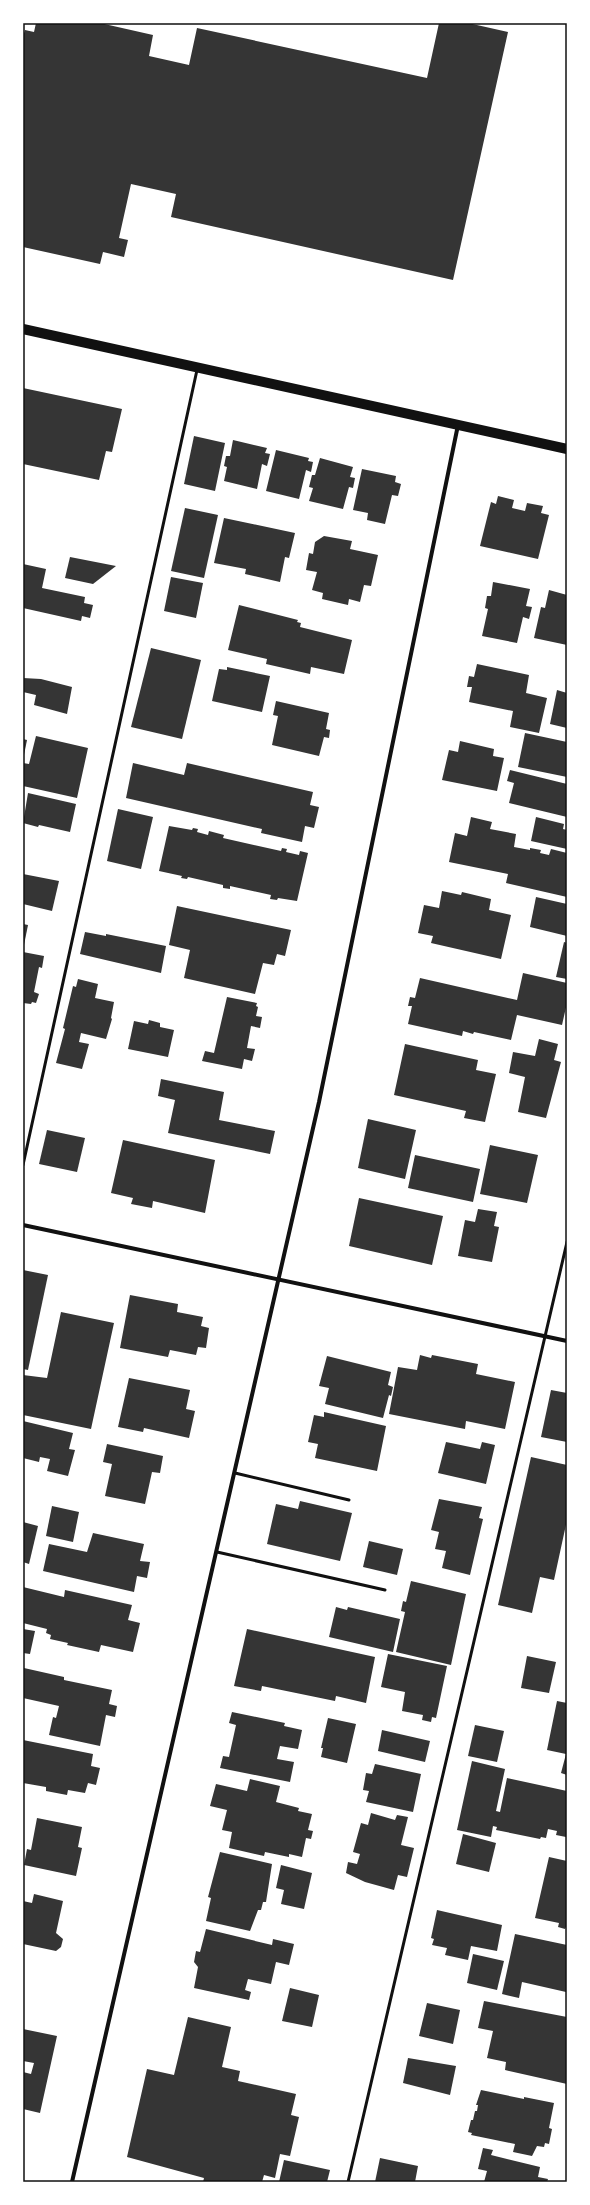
<svg xmlns="http://www.w3.org/2000/svg" width="590" height="2205" font-family="'Fira Sans',sans-serif">
  <style>
    .building { fill: #353535 }
    .lines { fill: none; stroke-linecap: round; stroke-linejoin: round }
    .service { stroke: #111; stroke-width: 3 }
    .minor { stroke: #111; stroke-width: 4 }
    .primary { stroke: #111; stroke-width: 10 }
    .neatline { fill: none; stroke: #111; stroke-width: 1.5 }
  </style>
  <rect width="100%" height="100%" fill="#fff"/>
  <g class="building">
    <polygon points="36,23 100,23 153,35 149,56 189,65 197,28 427,78 439,23 468,23 508,32 453,280 171,217 176,194 131,184 119,238 128,240 124,257 103,252 100,264 23,247 23,37 25,30 34,32"/>
    <polygon points="23,388 122,409 112,452 106,451 99,480 23,464"/>
    <polygon points="194,436 225,443 215,491 184,484"/>
    <polygon points="233,440 267,448 265,453 270,454 267,466 262,464 257,489 224,481 227,467 224,466 226,456 230,456"/>
    <polygon points="276,450 309,458 308,461 313,462 311,472 306,470 299,499 266,491"/>
    <polygon points="320,458 353,467 350,477 355,478 353,488 349,487 343,509 309,501 313,488 309,487 312,475 315,475"/>
    <polygon points="362,469 396,476 395,482 401,484 398,496 392,495 385,524 367,520 368,513 353,510"/>
    <polygon points="498,496 514,500 512,508 525,511 527,503 543,506 541,513 549,515 538,559 480,546 491,502 496,504"/>
    <polygon points="185,508 218,515 204,578 171,571"/>
    <polygon points="224,518 295,533 289,558 285,557 280,582 245,574 246,569 214,563"/>
    <polygon points="324,536 352,541 350,549 378,555 371,586 364,585 360,602 349,599 348,605 322,599 323,593 312,590 317,572 306,570 309,553 313,554 315,542"/>
    <polygon points="70,557 116,566 93,584 65,578"/>
    <polygon points="23,564 46,569 42,588 85,597 84,603 93,605 90,618 82,616 81,621 23,608"/>
    <polygon points="171,577 203,583 196,618 164,611"/>
    <polygon points="493,582 530,589 526,606 532,607 529,619 523,617 517,643 482,636 488,609 485,608 487,596 491,596"/>
    <polygon points="549,590 567,595 567,645 534,638 541,607 545,608"/>
    <polygon points="239,605 298,620 297,622 301,623 300,627 352,640 344,674 311,667 310,674 266,664 267,659 228,650"/>
    <polygon points="151,648 201,660 182,739 131,727"/>
    <polygon points="477,664 529,675 526,693 547,698 539,733 510,727 513,711 469,702 472,687 467,687 469,676 474,677"/>
    <polygon points="227,667 270,676 262,712 212,701 219,669 227,670"/>
    <polygon points="23,678 41,679 72,687 67,714 34,705 36,695 23,692"/>
    <polygon points="557,690 567,693 567,728 550,724"/>
    <polygon points="276,701 329,713 326,729 330,730 329,738 324,737 319,756 272,745 278,716 273,715"/>
    <polygon points="525,733 567,742 567,777 518,767"/>
    <polygon points="36,736 88,748 77,798 23,786 23,763 29,764"/>
    <polygon points="23,739 27,740 24,755 23,755"/>
    <polygon points="460,741 494,749 493,756 504,758 497,791 442,780 449,750 458,752"/>
    <polygon points="133,763 184,775 187,763 313,792 310,805 319,807 314,828 305,826 302,842 261,833 262,829 126,798"/>
    <polygon points="510,770 567,784 567,817 509,803 514,783 507,781"/>
    <polygon points="28,793 76,804 70,832 39,825 38,827 23,823"/>
    <polygon points="118,809 153,817 141,869 107,861"/>
    <polygon points="471,817 492,822 490,829 516,834 514,847 530,850 530,848 541,850 540,853 549,855 551,849 567,853 567,897 506,883 508,874 449,862 455,833 467,836"/>
    <polygon points="536,817 564,824 563,829 567,830 567,849 531,841"/>
    <polygon points="169,826 192,830 193,828 198,829 197,832 208,835 209,831 224,835 223,838 281,851 282,848 287,849 286,852 299,855 300,851 308,853 297,901 278,898 277,900 270,899 271,895 230,886 230,889 223,888 223,885 188,877 187,879 181,878 182,876 159,871"/>
    <polygon points="23,874 59,881 52,911 23,904"/>
    <polygon points="442,891 461,895 462,892 491,899 489,910 511,915 501,959 431,943 433,936 418,933 424,905 439,908"/>
    <polygon points="536,897 567,904 567,936 530,927"/>
    <polygon points="177,906 291,930 285,956 277,954 274,965 263,963 255,994 184,978 190,950 169,945"/>
    <polygon points="23,924 28,925 24,945 23,945"/>
    <polygon points="85,932 106,936 106,934 166,946 161,973 80,954"/>
    <polygon points="564,942 567,943 567,979 556,977"/>
    <polygon points="23,952 44,956 42,968 39,967 34,992 39,994 36,1003 32,1002 31,1004 23,1003"/>
    <polygon points="523,973 567,983 567,1003 562,1025 517,1015 511,1040 474,1032 473,1034 463,1031 462,1036 408,1024 412,1006 408,1006 410,997 415,998 420,978 517,1000"/>
    <polygon points="78,979 98,984 95,998 114,1002 111,1018 112,1019 106,1039 81,1033 79,1042 89,1044 82,1069 56,1063 65,1029 63,1028 73,986 76,987"/>
    <polygon points="227,997 257,1003 256,1006 258,1007 256,1016 262,1017 260,1028 251,1026 247,1048 255,1049 252,1061 244,1059 242,1069 202,1061 205,1051 214,1053"/>
    <polygon points="149,1020 160,1023 160,1027 174,1030 168,1057 128,1049 134,1021 148,1024"/>
    <polygon points="539,1039 558,1044 554,1060 561,1062 546,1118 518,1112 525,1077 509,1073 513,1052 535,1056"/>
    <polygon points="405,1044 478,1060 476,1070 496,1074 485,1122 464,1118 466,1111 394,1095"/>
    <polygon points="161,1079 224,1092 219,1120 275,1131 270,1154 168,1133 175,1100 158,1096"/>
    <polygon points="368,1119 416,1130 405,1179 358,1168"/>
    <polygon points="47,1130 85,1138 77,1172 39,1164"/>
    <polygon points="123,1140 215,1160 205,1213 153,1201 152,1208 131,1204 133,1198 111,1193"/>
    <polygon points="490,1145 538,1155 527,1203 480,1194"/>
    <polygon points="415,1155 480,1169 473,1202 408,1188"/>
    <polygon points="359,1198 443,1216 432,1265 349,1246"/>
    <polygon points="478,1209 497,1212 494,1226 499,1227 492,1262 458,1256 465,1220 475,1222"/>
    <polygon points="23,1270 48,1275 28,1370 23,1369"/>
    <polygon points="130,1295 178,1304 177,1312 203,1317 201,1326 209,1328 206,1348 198,1347 196,1355 170,1350 168,1357 120,1348"/>
    <polygon points="61,1312 114,1323 91,1429 23,1415 23,1375 47,1378"/>
    <polygon points="420,1355 431,1358 432,1355 478,1364 476,1374 515,1382 505,1429 466,1421 465,1429 389,1414 398,1367 417,1370"/>
    <polygon points="327,1356 391,1372 388,1385 393,1387 391,1396 389,1395 383,1418 325,1404 329,1388 319,1386"/>
    <polygon points="129,1378 190,1390 186,1409 195,1411 189,1438 144,1428 143,1432 118,1427"/>
    <polygon points="551,1390 567,1393 567,1442 541,1437"/>
    <polygon points="324,1412 386,1426 377,1471 315,1458 318,1444 308,1442 314,1415 324,1417"/>
    <polygon points="23,1421 73,1433 69,1449 75,1450 68,1476 47,1471 50,1459 40,1457 39,1462 23,1458"/>
    <polygon points="446,1442 480,1449 482,1442 495,1445 486,1484 438,1473"/>
    <polygon points="107,1444 163,1456 160,1473 152,1472 145,1504 105,1496 112,1464 103,1462"/>
    <polygon points="531,1457 567,1465 567,1520 554,1580 540,1577 532,1613 498,1605"/>
    <polygon points="439,1499 482,1507 479,1518 483,1519 470,1575 442,1568 446,1551 435,1549 439,1532 431,1530"/>
    <polygon points="300,1501 352,1513 340,1561 267,1544 276,1504 298,1509"/>
    <polygon points="52,1506 79,1512 73,1542 46,1536"/>
    <polygon points="23,1522 38,1526 29,1564 23,1562"/>
    <polygon points="93,1533 144,1544 140,1561 150,1562 147,1578 137,1576 134,1592 43,1571 49,1544 87,1552"/>
    <polygon points="369,1541 403,1549 397,1575 363,1567"/>
    <polygon points="411,1581 466,1594 451,1665 396,1652 405,1612 401,1611 403,1601 406,1602"/>
    <polygon points="23,1587 64,1597 65,1590 132,1605 128,1620 140,1623 133,1652 101,1645 99,1652 67,1645 68,1643 50,1639 51,1635 46,1633 47,1629 23,1623"/>
    <polygon points="336,1607 347,1610 348,1607 400,1619 393,1652 329,1637"/>
    <polygon points="23,1629 35,1631 30,1654 23,1653"/>
    <polygon points="247,1629 375,1657 366,1703 336,1696 335,1701 262,1686 261,1691 234,1686"/>
    <polygon points="388,1654 447,1666 436,1718 432,1717 431,1722 422,1720 423,1715 402,1711 405,1692 381,1687"/>
    <polygon points="527,1656 556,1662 549,1693 521,1688"/>
    <polygon points="24,1668 64,1677 64,1680 112,1690 109,1704 117,1706 115,1717 106,1715 100,1746 49,1735 53,1717 56,1718 59,1706 23,1698"/>
    <polygon points="557,1701 567,1703 567,1775 561,1773 566,1754 547,1750"/>
    <polygon points="232,1712 285,1723 284,1726 302,1730 298,1749 280,1746 277,1759 294,1762 290,1782 220,1768 223,1756 229,1757 236,1725 229,1723"/>
    <polygon points="328,1718 356,1724 347,1763 321,1757 323,1748 321,1748"/>
    <polygon points="475,1725 504,1731 497,1762 468,1756"/>
    <polygon points="382,1730 430,1741 425,1762 378,1751"/>
    <polygon points="23,1740 93,1754 91,1766 100,1768 96,1785 88,1783 85,1793 68,1790 67,1795 46,1791 46,1787 23,1783"/>
    <polygon points="472,1761 505,1769 496,1811 500,1812 507,1778 567,1791 566,1837 556,1835 557,1831 548,1829 546,1838 541,1837 540,1839 496,1830 497,1827 493,1826 491,1837 457,1830"/>
    <polygon points="375,1764 421,1774 413,1812 366,1802 369,1791 363,1790 366,1773 372,1774"/>
    <polygon points="250,1779 280,1786 276,1802 299,1808 298,1811 312,1814 308,1830 313,1831 311,1839 306,1838 302,1857 289,1854 289,1857 265,1852 264,1856 229,1848 232,1832 222,1830 227,1810 210,1806 216,1784 247,1791"/>
    <polygon points="371,1813 395,1820 397,1815 408,1817 401,1845 414,1848 407,1877 398,1875 394,1890 365,1882 346,1873 348,1862 357,1864 360,1854 353,1852 361,1823 368,1825"/>
    <polygon points="37,1818 82,1827 78,1847 82,1848 76,1876 24,1865 27,1849 31,1850"/>
    <polygon points="463,1834 496,1843 489,1872 456,1864"/>
    <polygon points="220,1852 272,1864 266,1902 263,1902 261,1910 258,1910 250,1931 206,1921 211,1898 208,1897"/>
    <polygon points="549,1857 567,1861 567,1925 565,1929 558,1927 559,1923 535,1918"/>
    <polygon points="281,1865 312,1873 304,1909 281,1904 284,1890 276,1888"/>
    <polygon points="34,1894 63,1901 56,1933 63,1939 61,1947 56,1951 23,1944 23,1901 32,1903"/>
    <polygon points="437,1910 502,1925 497,1951 471,1946 468,1960 445,1955 447,1948 432,1945 434,1939 431,1938"/>
    <polygon points="206,1929 272,1945 273,1939 294,1944 289,1965 276,1962 271,1984 248,1979 245,1990 251,1992 249,2000 194,1988 198,1967 194,1962 196,1951 200,1952"/>
    <polygon points="515,1934 567,1945 566,1992 522,1982 519,1998 502,1994"/>
    <polygon points="473,1954 504,1961 497,1990 467,1983"/>
    <polygon points="290,1988 319,1995 312,2027 282,2021"/>
    <polygon points="484,2001 567,2017 567,2084 505,2070 506,2062 487,2058 493,2031 478,2028"/>
    <polygon points="427,2003 460,2010 453,2044 419,2036"/>
    <polygon points="188,2017 231,2027 222,2067 240,2071 238,2081 296,2094 291,2115 299,2117 290,2156 280,2154 275,2178 264,2175 262,2182 203,2182 204,2178 127,2157 147,2069 174,2075"/>
    <polygon points="23,2029 57,2036 40,2113 23,2109 23,2072 31,2074 34,2063 23,2061"/>
    <polygon points="408,2058 456,2066 450,2095 403,2083"/>
    <polygon points="481,2090 524,2099 524,2097 554,2103 549,2128 552,2129 549,2144 545,2143 544,2147 537,2146 532,2156 513,2152 515,2144 471,2135 472,2133 468,2132 471,2120 473,2120 475,2111 477,2111 478,2105 476,2105"/>
    <polygon points="483,2148 493,2150 491,2155 540,2167 538,2177 548,2179 547,2182 484,2182 487,2171 478,2169"/>
    <polygon points="380,2158 418,2166 415,2182 375,2182"/>
    <polygon points="284,2160 330,2170 327,2182 279,2182"/>
  </g>
  <g class="lines">
    <g class="service">
      <polyline points="23,1165 197,370"/>
      <polyline points="235,1473 349,1500"/>
      <polyline points="217,1552 385,1590"/>
      <polyline points="348,2182 567,1242"/>
    </g>
    <g class="minor">
      <polyline points="23,1225 567,1341"/>
      <polyline points="72,2182 319,1102 458,425"/>
    </g>
    <polyline class="primary" points="23,329 567,449"/>
  </g>
  <rect width="590" height="2205" fill="none" stroke="#ffffff" stroke-width="48"/>
  <rect x="24" y="24" width="542" height="2157" class="neatline"/>
</svg>
